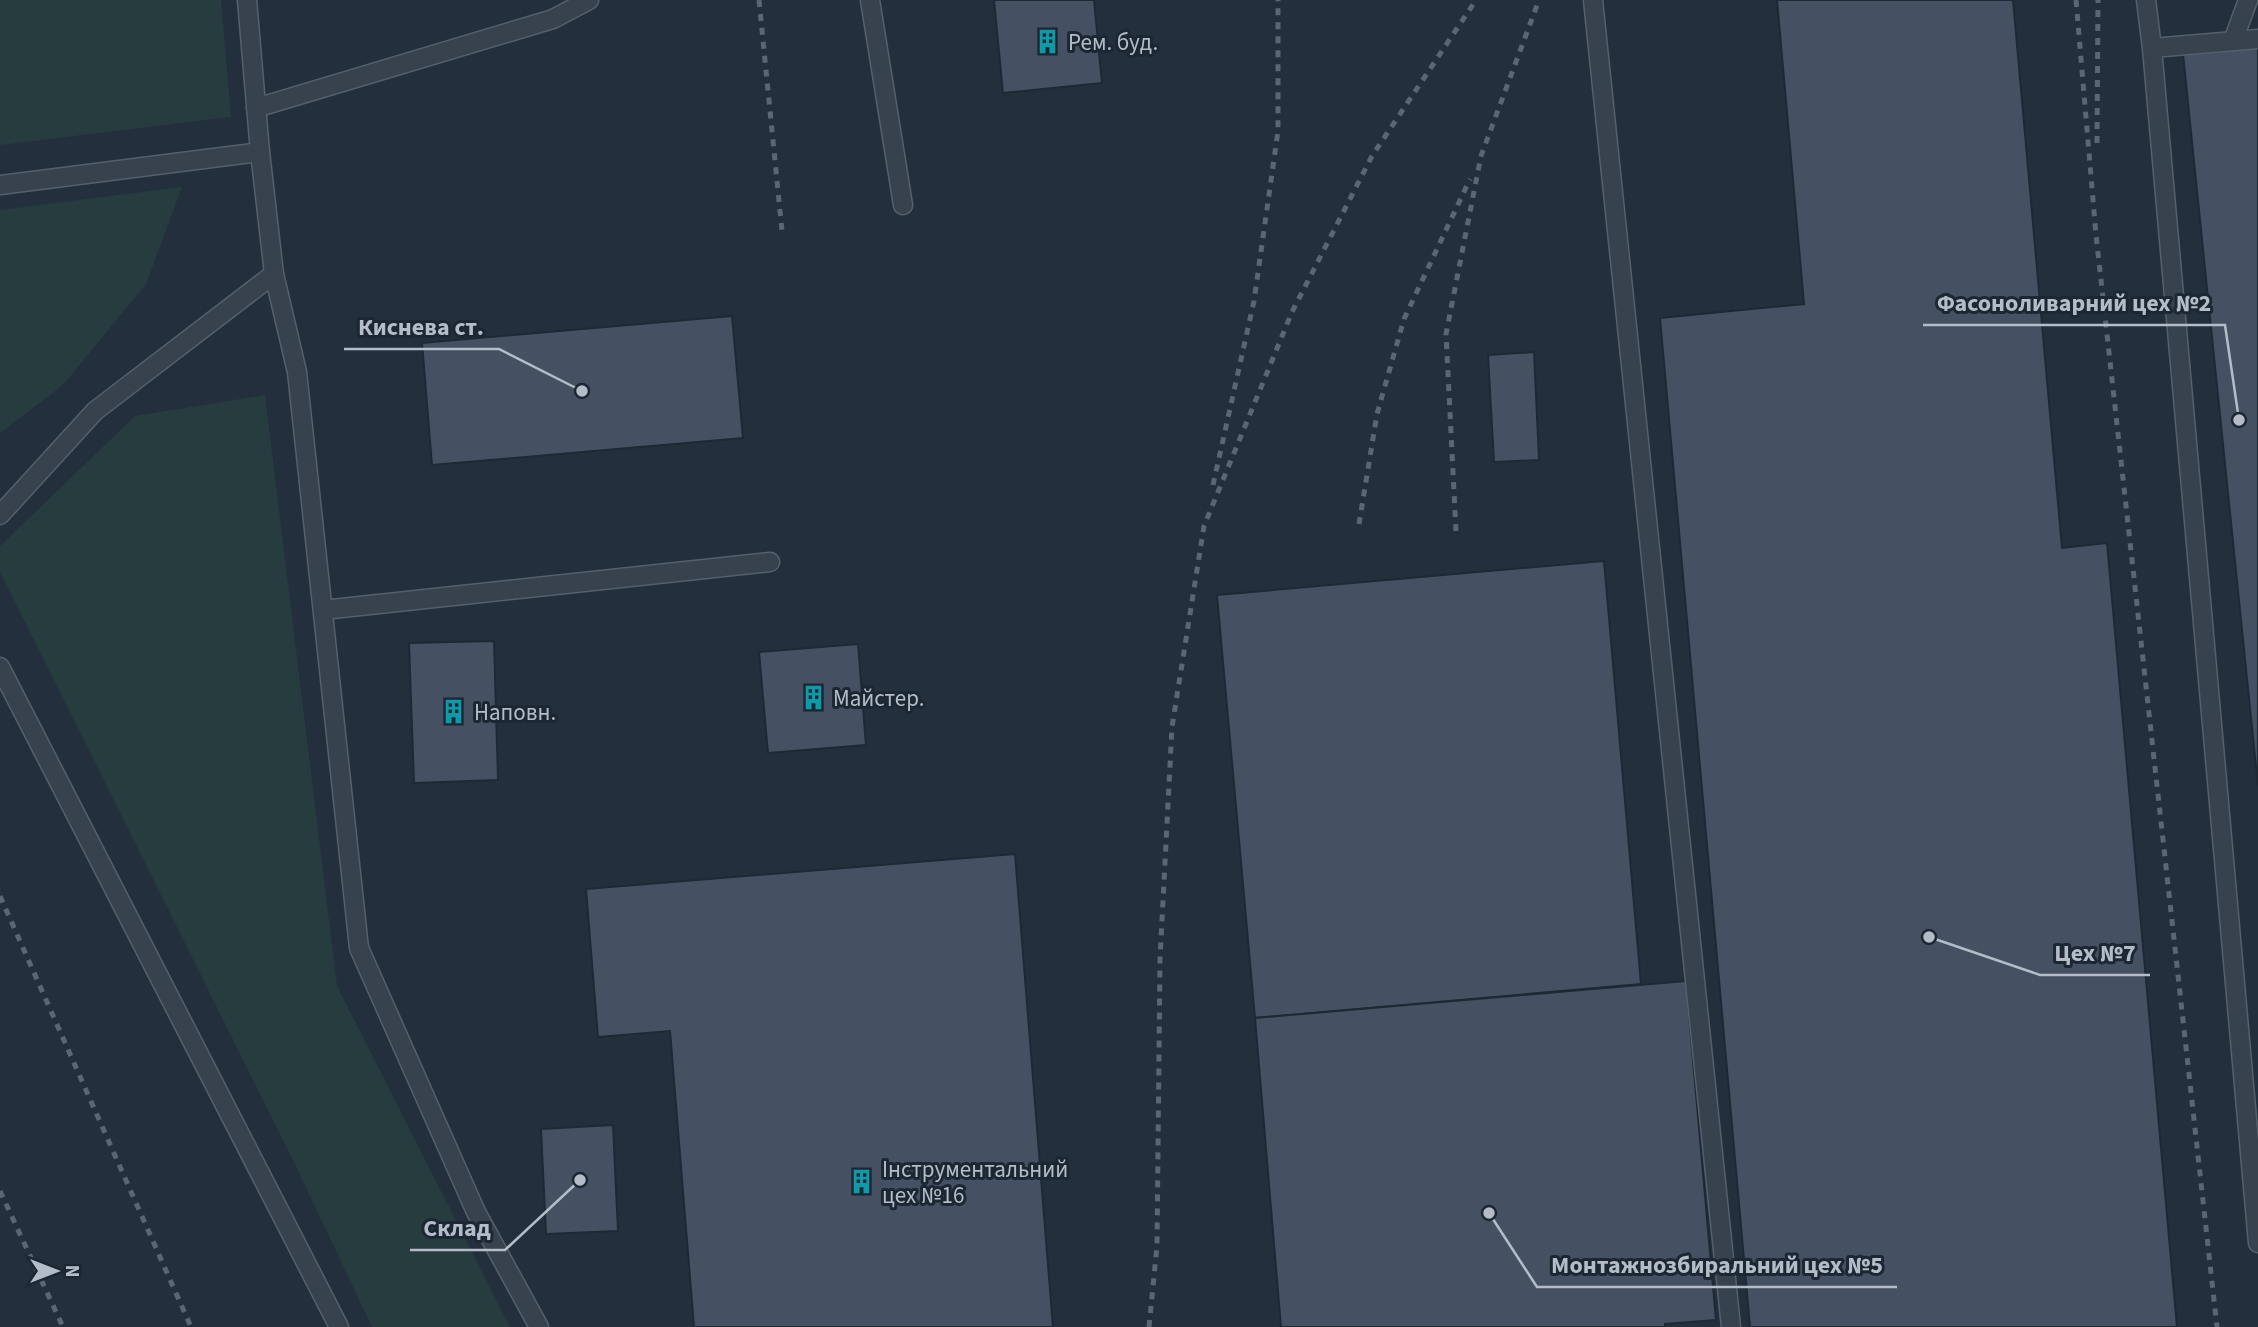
<svg xmlns="http://www.w3.org/2000/svg" width="2258" height="1327" font-family="'Source Sans 3',sans-serif">
  <style>
    .green { fill: #263c3f }
    .building { fill: #455162; stroke: #1f2835; stroke-width: 2 }
    .lines { fill: none; stroke-linecap: round; stroke-linejoin: round }
    .lane-casing { stroke: #565f6c; stroke-width: 21 }
    .lane { stroke: #38414e; stroke-width: 18 }
    .rail { stroke: #5a6575; stroke-width: 5; stroke-dasharray: 7 7; stroke-linecap: butt }
    .labels { text-anchor: middle; stroke-width: 6; stroke-linejoin: round; paint-order: stroke }
    .poi-label { font-size: 23px; fill: #b4bcc9; stroke: #1d2633; text-anchor: start }
    .leader { fill: none; stroke: #b4bcc9; stroke-width: 2.5 }
    .callout-dot { fill: #b4bcc9; stroke: #1d2633; stroke-width: 2.5 }
    .callout-label { font-size: 24px; text-anchor: middle; font-weight: bold; fill: #b4bcc9; stroke: #1d2633; stroke-width: 6; stroke-linejoin: round; paint-order: stroke }
  </style>
  <rect width="100%" height="100%" fill="#242f3e"/>
  <g class="green">
    <polygon points="0,0 221,0 231,117 0,145"/>
    <polygon points="182,187 146,284 63,385 0,433 0,210"/>
    <polygon points="265,395 337,986 510,1327 372,1327 292,1158 0,572 0,546 135,416"/>
  </g>
  <g class="building">
    <polygon points="994,0 1094,0 1102,83 1003,93"/>
    <polygon points="1777,0 2013,0 2062,548 2107,543 2177,1327 1750,1327 1660,318 1804,304"/>
    <polygon points="2258,47 2258,786 2183,54"/>
    <polygon points="732,316 743,438 432,465 422,343"/>
    <polygon points="1534,352 1539,460 1494,462 1488,355"/>
    <polygon points="1604,561 1641,984 1255,1018 1217,595"/>
    <polygon points="494,641 498,780 414,783 409,643"/>
    <polygon points="858,644 866,745 768,753 759,652"/>
    <polygon points="1015,854 1053,1327 694,1327 670,1031 598,1037 586,889"/>
    <polygon points="1686,981 1716,1320 1665,1324 1665,1327 1281,1327 1255,1018"/>
    <polygon points="613,1125 618,1231 546,1234 541,1129"/>
  </g>
  <g class="lines">
    <defs>
      <g id="lane">
        <polyline points="247,0 260,152 274,274 297,372 359,948 476,1212 539,1327"/>
        <polyline points="870,0 903,205"/>
        <polyline points="1593,0 1731,1327"/>
        <polyline points="2146,0 2152,48"/>
        <polyline points="2258,39 2152,48 2258,1243"/>
        <polyline points="2233,41 2248,0"/>
        <polyline points="256,108 553,19 589,0"/>
        <polyline points="0,185 260,152"/>
        <polyline points="0,515 95,411 274,274"/>
        <polyline points="323,610 770,562"/>
        <polyline points="0,667 339,1327"/>
      </g>
    </defs>
    <use href="#lane" class="lane-casing"/>
    <use href="#lane" class="lane"/>
    <g class="rail">
      <polyline points="759,0 782,231"/>
      <polyline points="2076,0 2096,235 2217,1327"/>
      <polyline points="2097,143 2098,0"/>
      <polyline points="1213,485 1254,301 1278,131 1278,0"/>
      <polyline points="1359,524 1377,414 1404,319 1470,179"/>
      <polyline points="1456,531 1446,334 1481,156 1539,0"/>
      <polyline points="0,896 191,1327"/>
      <polyline points="0,1191 63,1327"/>
      <polyline points="1149,1327 1157,1246 1160,959 1172,727 1204,526 1292,312 1372,156 1476,0"/>
    </g>
  </g>
  <defs>
    <symbol id="building-bare" viewBox="-9 -9 18 18"><path d="M-4-6H4V6H1V3H-1V6H-4ZM-2.5-4.3h1.7v1.8h-1.7ZM.8-4.3h1.7v1.8H.8ZM-2.5-1h1.7V.8h-1.7ZM.8-1h1.7V.8H.8Z" fill="#0f9aa8" stroke="#1d2633" stroke-width="2.5" paint-order="stroke"/></symbol>
  </defs>
  <g fill-rule="evenodd">
    <use href="#building-bare" x="1030" y="24" width="35" height="35"/>
    <use href="#building-bare" x="796" y="680" width="35" height="35"/>
    <use href="#building-bare" x="436" y="694" width="35" height="35"/>
    <use href="#building-bare" x="844" y="1164" width="35" height="35"/>
  </g>
  <g class="labels">
    <g class="poi-label">
      <text x="1068" y="50">Рем. буд.</text>
      <text x="833" y="706">Майстер.</text>
      <text x="474" y="720">Наповн.</text>
      <text x="882" y="1177">Інструментальний<tspan x="882" dy="26">цех №16</tspan></text>
    </g>
  </g>
  <path class="leader" d="M2239 420L2225 325H1923M582 391L499 349H344M1929 937L2040 975H2150M580 1180L505 1250H410M1489 1213L1537 1287H1897"/>
  <g class="callout-dot">
    <circle cx="2239" cy="420" r="7"/>
    <circle cx="582" cy="391" r="7"/>
    <circle cx="1929" cy="937" r="7"/>
    <circle cx="580" cy="1180" r="7"/>
    <circle cx="1489" cy="1213" r="7"/>
  </g>
  <g class="callout-label">
    <text x="2074" y="311">Фасоноливарний цех №2</text>
    <text x="421" y="335">Киснева ст.</text>
    <text x="2095" y="961">Цех №7</text>
    <text x="457" y="1236">Склад</text>
    <text x="1717" y="1273">Монтажнозбиральний цех №5</text>
  </g>
  <g transform="translate(56 1271) rotate(90)" stroke="#1d2633" stroke-width="5" paint-order="stroke">
  <path d="M0-5L12 26L0 18L-12 26Z" fill="#b4bcc9"/>
  <text y="-10" font-size="19" font-weight="bold" text-anchor="middle" fill="#b4bcc9">N</text>
  </g>
</svg>
